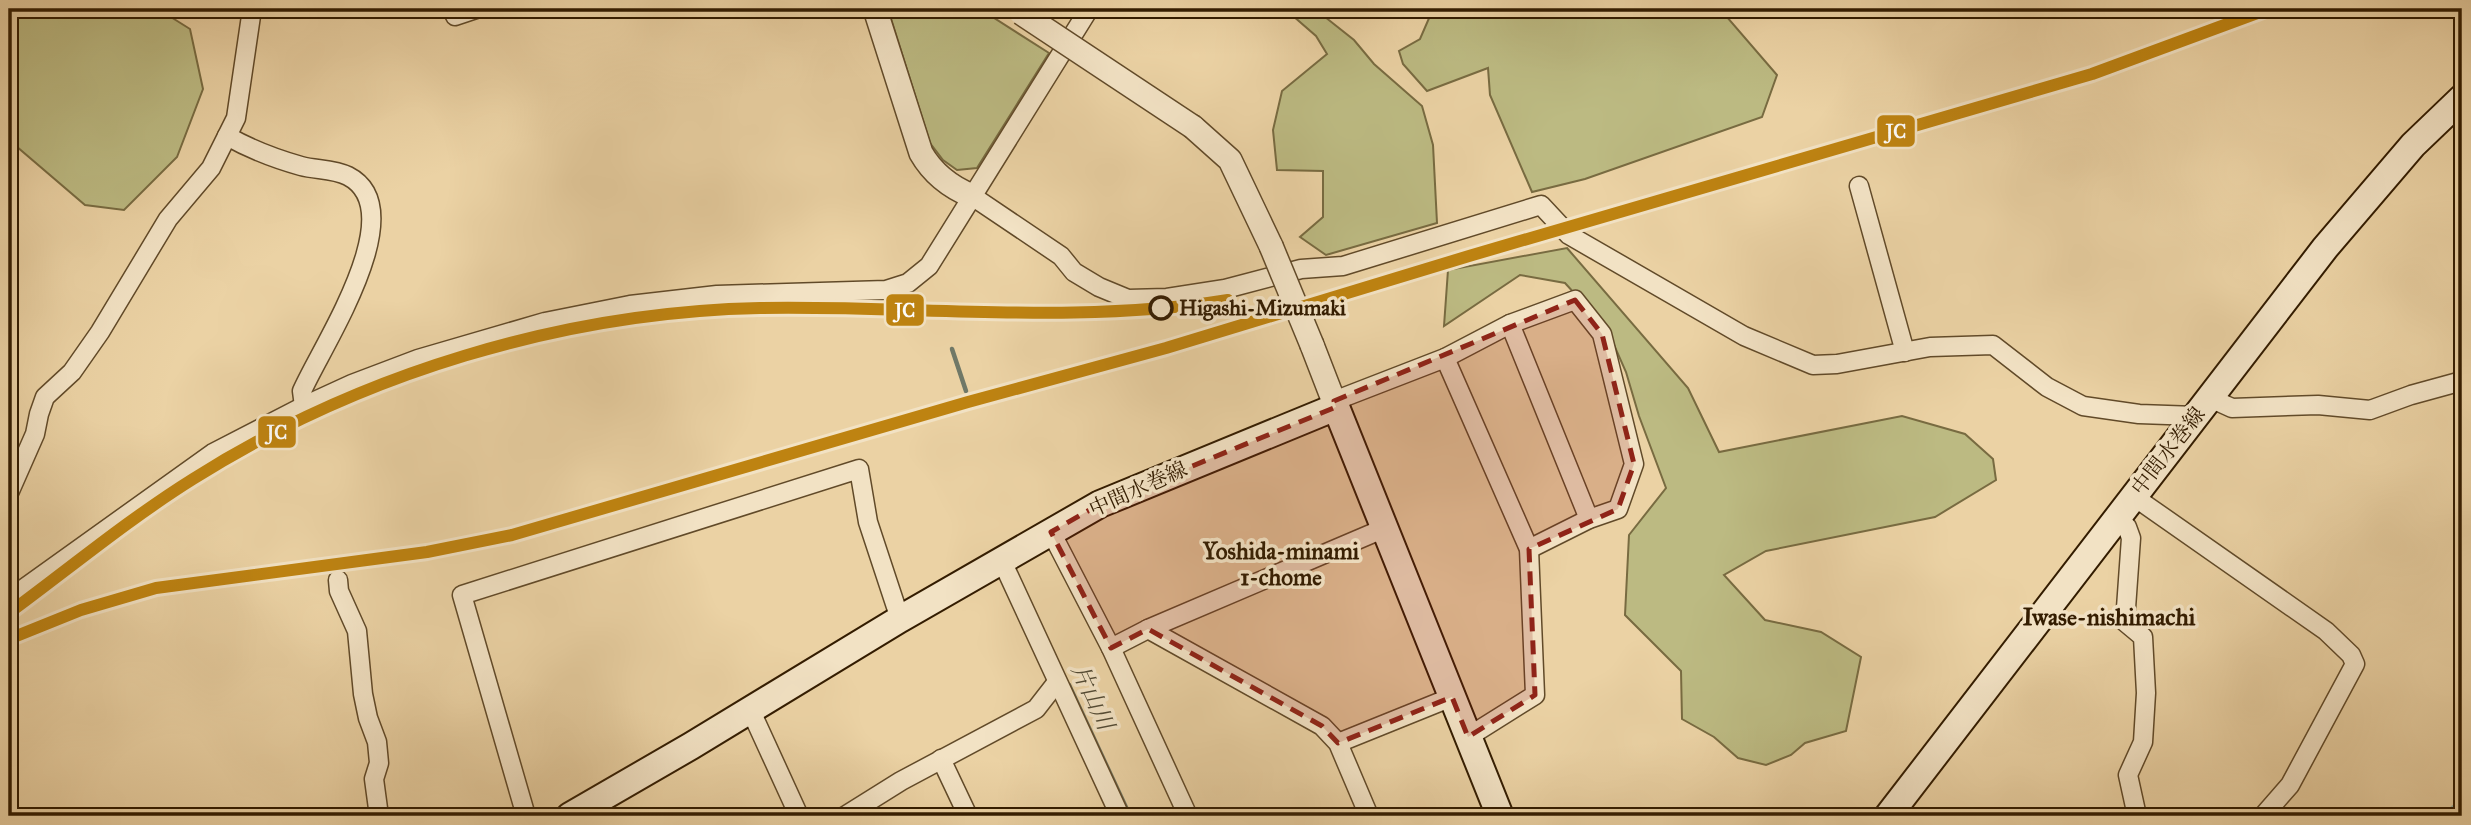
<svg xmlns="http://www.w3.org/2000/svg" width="2471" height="825" font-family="'IM FELL Great Primer','Noto Serif JP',serif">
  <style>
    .green { fill: #bcba82; stroke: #786b41; stroke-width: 2 }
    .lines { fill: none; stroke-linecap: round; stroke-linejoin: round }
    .stream { stroke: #707867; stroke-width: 4.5 }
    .river { stroke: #99b6ac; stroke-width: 26 }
    .minor-casing { stroke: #614a29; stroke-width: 21 }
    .tertiary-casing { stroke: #614a29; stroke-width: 26 }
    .secondary-casing { stroke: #331c00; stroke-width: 30 }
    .minor { stroke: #f2e2c4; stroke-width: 18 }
    .tertiary { stroke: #f2e2c4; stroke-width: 23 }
    .secondary { stroke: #f2e2c4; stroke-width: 26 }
    .tertiary-bridge-casing { stroke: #614a29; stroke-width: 26; stroke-linecap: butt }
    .tertiary-bridge { stroke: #f2e2c4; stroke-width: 23 }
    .rail-1-casing { stroke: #f2e2c4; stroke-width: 18 }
    .rail-1 { stroke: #be8311; stroke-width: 12 }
    .marked { fill: #8f2418; fill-opacity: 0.2; stroke: #8f2418; stroke-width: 5; stroke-dasharray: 14 9; stroke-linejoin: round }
    .stop-dot { fill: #f2e2c4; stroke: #331c00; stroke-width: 3.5 }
    .labels { text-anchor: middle; stroke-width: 7; stroke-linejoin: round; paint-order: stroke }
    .stop-label { font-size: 21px; font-weight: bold; fill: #331c00; stroke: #f2e2c4; text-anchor: start }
    .street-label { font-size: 21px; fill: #331c00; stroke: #f2e2c4 }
    .neighbourhood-label { font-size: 23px; font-weight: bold; fill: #331c00; stroke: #f2e2c4 }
    .water-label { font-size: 23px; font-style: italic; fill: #524a34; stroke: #f2e2c4 }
    .quarter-label { font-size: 24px; font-weight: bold; fill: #331c00; stroke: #f2e2c4 }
    .line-badge { stroke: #f2e2c4; stroke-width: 2.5 }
    .badge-label { font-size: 19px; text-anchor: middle; font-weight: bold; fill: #fff }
  </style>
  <rect width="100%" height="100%" fill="#ebd2a4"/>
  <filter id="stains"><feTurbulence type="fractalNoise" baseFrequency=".00286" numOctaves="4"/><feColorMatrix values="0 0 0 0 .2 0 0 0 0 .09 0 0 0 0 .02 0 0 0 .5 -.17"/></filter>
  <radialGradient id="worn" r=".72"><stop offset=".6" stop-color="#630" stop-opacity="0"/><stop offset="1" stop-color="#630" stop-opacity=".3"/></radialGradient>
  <g class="green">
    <polygon points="9,9 158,9 190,29 203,89 177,157 124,210 85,205 9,140"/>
    <polygon points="888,9 980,9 1049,53 977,168 957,170 943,160 930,143"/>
    <polygon points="1285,9 1323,9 1325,17 1354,40 1374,64 1422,106 1433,145 1437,223 1326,255 1300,237 1323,217 1323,171 1277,170 1273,130 1282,91 1327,54 1316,36"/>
    <polygon points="1433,9 1727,9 1726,16 1777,75 1762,117 1585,179 1532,192 1490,95 1488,68 1427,91 1403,64 1399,51 1420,39"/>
    <polygon points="1567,248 1688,388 1719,452 1902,416 1965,434 1993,459 1996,480 1935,517 1766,551 1724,575 1765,620 1821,632 1861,657 1846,731 1805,743 1791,755 1766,765 1738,758 1714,737 1682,719 1681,671 1625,615 1629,535 1666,488 1639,416 1626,372 1607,329 1565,283 1520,275 1444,326 1448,270"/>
  </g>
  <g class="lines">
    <g class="stream">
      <polyline points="952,349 966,391"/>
      <polyline points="1069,685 1130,816"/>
    </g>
    <polyline class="river" points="2460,816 2462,815"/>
    <defs>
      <g id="minor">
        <polyline points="455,16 476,9"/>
        <path d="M227,136C250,149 276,159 301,166C316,170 334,169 348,176C414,210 321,347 302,391L304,406"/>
        <polyline points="1859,186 1905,352"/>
        <polyline points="972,196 1061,256 1074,272 1099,287 1128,299 1167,298 1225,289 1301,269 1343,266 1541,205 1569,235 1744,336 1813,365 1837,364 1930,347 1993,345 2047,387 2083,406 2139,414 2196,416"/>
        <polyline points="1510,324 1589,519"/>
        <polyline points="1445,358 1529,549 1535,695 1468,737"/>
        <polyline points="2210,398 2232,408 2318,405 2370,410 2411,395 2462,381"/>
        <polyline points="1334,401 1445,358 1510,324 1575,300 1602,334 1634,464 1618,509 1589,519 1529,549"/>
        <polyline points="9,493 35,434 39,414 45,397 72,372 100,332 168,219 211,168 236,118 252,9"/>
        <polyline points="2133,496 2326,631 2351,655 2355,664 2290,785 2263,816"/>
        <polyline points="2116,518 2127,527 2131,538 2125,622 2143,637 2146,693 2143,742 2128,775 2137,816"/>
        <polyline points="1051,532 1111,648 1188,816"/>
        <polyline points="1002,561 1120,816"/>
        <polyline points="338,580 339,591 357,631 363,694 368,718 377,742 379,763 374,779 379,816"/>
        <polyline points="9,599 213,453 304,406 352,384 418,359 545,322 630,305 717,295 886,290 908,283 929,266 1089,9"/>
        <polyline points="1148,629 1322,726 1338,743 1369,816"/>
        <polyline points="1111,648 1148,629 1385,528"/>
        <polyline points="750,709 799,816"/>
        <polyline points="1338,743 1452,697"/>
        <polyline points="941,759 968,816"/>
        <polyline points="526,816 462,595 859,469 868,522 900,619"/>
        <polyline points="845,816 901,781 1036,709 1057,682"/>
      </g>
      <g id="tertiary">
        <path d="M875,9L921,153C933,174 950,187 972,196"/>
        <polyline points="1193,127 1230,160 1271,246"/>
        <polyline points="1312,345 1336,407"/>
      </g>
      <g id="secondary">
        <polyline points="570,816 691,746 900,619 1100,504 1336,407 1500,816"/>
        <polyline points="1888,816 2325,248 2413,145 2462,98"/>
      </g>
    </defs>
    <use href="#minor" class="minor-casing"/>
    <use href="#tertiary" class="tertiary-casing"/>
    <use href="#secondary" class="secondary-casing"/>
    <use href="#minor" class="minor"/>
    <use href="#tertiary" class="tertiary"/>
    <use href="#secondary" class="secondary"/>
    <defs>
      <g id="tertiary-bridge">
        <polyline points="1021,13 1193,127"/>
        <polyline points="1271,246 1312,345"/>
      </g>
    </defs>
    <use href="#tertiary-bridge" class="tertiary-bridge-casing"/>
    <use href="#tertiary-bridge" class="tertiary-bridge"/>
    <defs>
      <g id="rail-1">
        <path d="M9,613C70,568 129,519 193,479C359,374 563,312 760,308C915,305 1074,325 1228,300"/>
        <polyline points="9,639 81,610 156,588 427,552 512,535 968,402 1166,348 1469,256 2092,74 2268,9"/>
      </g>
    </defs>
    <use href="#rail-1" class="rail-1-casing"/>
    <use href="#rail-1" class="rail-1"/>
  </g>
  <path class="marked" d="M1575,300L1602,334L1634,464L1618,509L1529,549L1535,695L1468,737L1452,697L1338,743L1322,726L1148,629L1111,648L1051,532L1100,504L1336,407L1334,401Z"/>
  <circle class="stop-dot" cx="1161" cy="308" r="11"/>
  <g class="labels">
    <g class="stop-label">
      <text x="1179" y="315">Higashi-Mizumaki</text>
    </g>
    <g class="street-label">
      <text transform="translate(2168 451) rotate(-52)" y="7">中間水巻線</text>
      <text transform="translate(1138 489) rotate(-24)" y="7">中間水巻線</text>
    </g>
    <g class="neighbourhood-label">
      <text x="1281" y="559">Yoshida-minami<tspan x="1281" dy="26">1-chome</tspan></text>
    </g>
    <g class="water-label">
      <text transform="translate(1093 697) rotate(65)" y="8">片山川</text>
    </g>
    <g class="quarter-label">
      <text x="2109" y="625">Iwase-nishimachi</text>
    </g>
  </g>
  <g class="line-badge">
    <rect x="1876" y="114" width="40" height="34" rx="7" fill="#be8311"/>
    <rect x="885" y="293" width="40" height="34" rx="7" fill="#be8311"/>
    <rect x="257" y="415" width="40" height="34" rx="7" fill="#be8311"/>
  </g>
  <g class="badge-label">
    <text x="1896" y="138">JC</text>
    <text x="905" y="317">JC</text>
    <text x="277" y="439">JC</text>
  </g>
  <rect width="2471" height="825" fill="none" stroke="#ebd2a4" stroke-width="35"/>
  <rect x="10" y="10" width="2450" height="804" fill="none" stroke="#331c00" stroke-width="3.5"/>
  <rect x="18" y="18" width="2436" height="790" fill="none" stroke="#331c00" stroke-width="2"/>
  <rect width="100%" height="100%" filter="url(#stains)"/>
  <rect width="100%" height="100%" fill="url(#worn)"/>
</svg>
